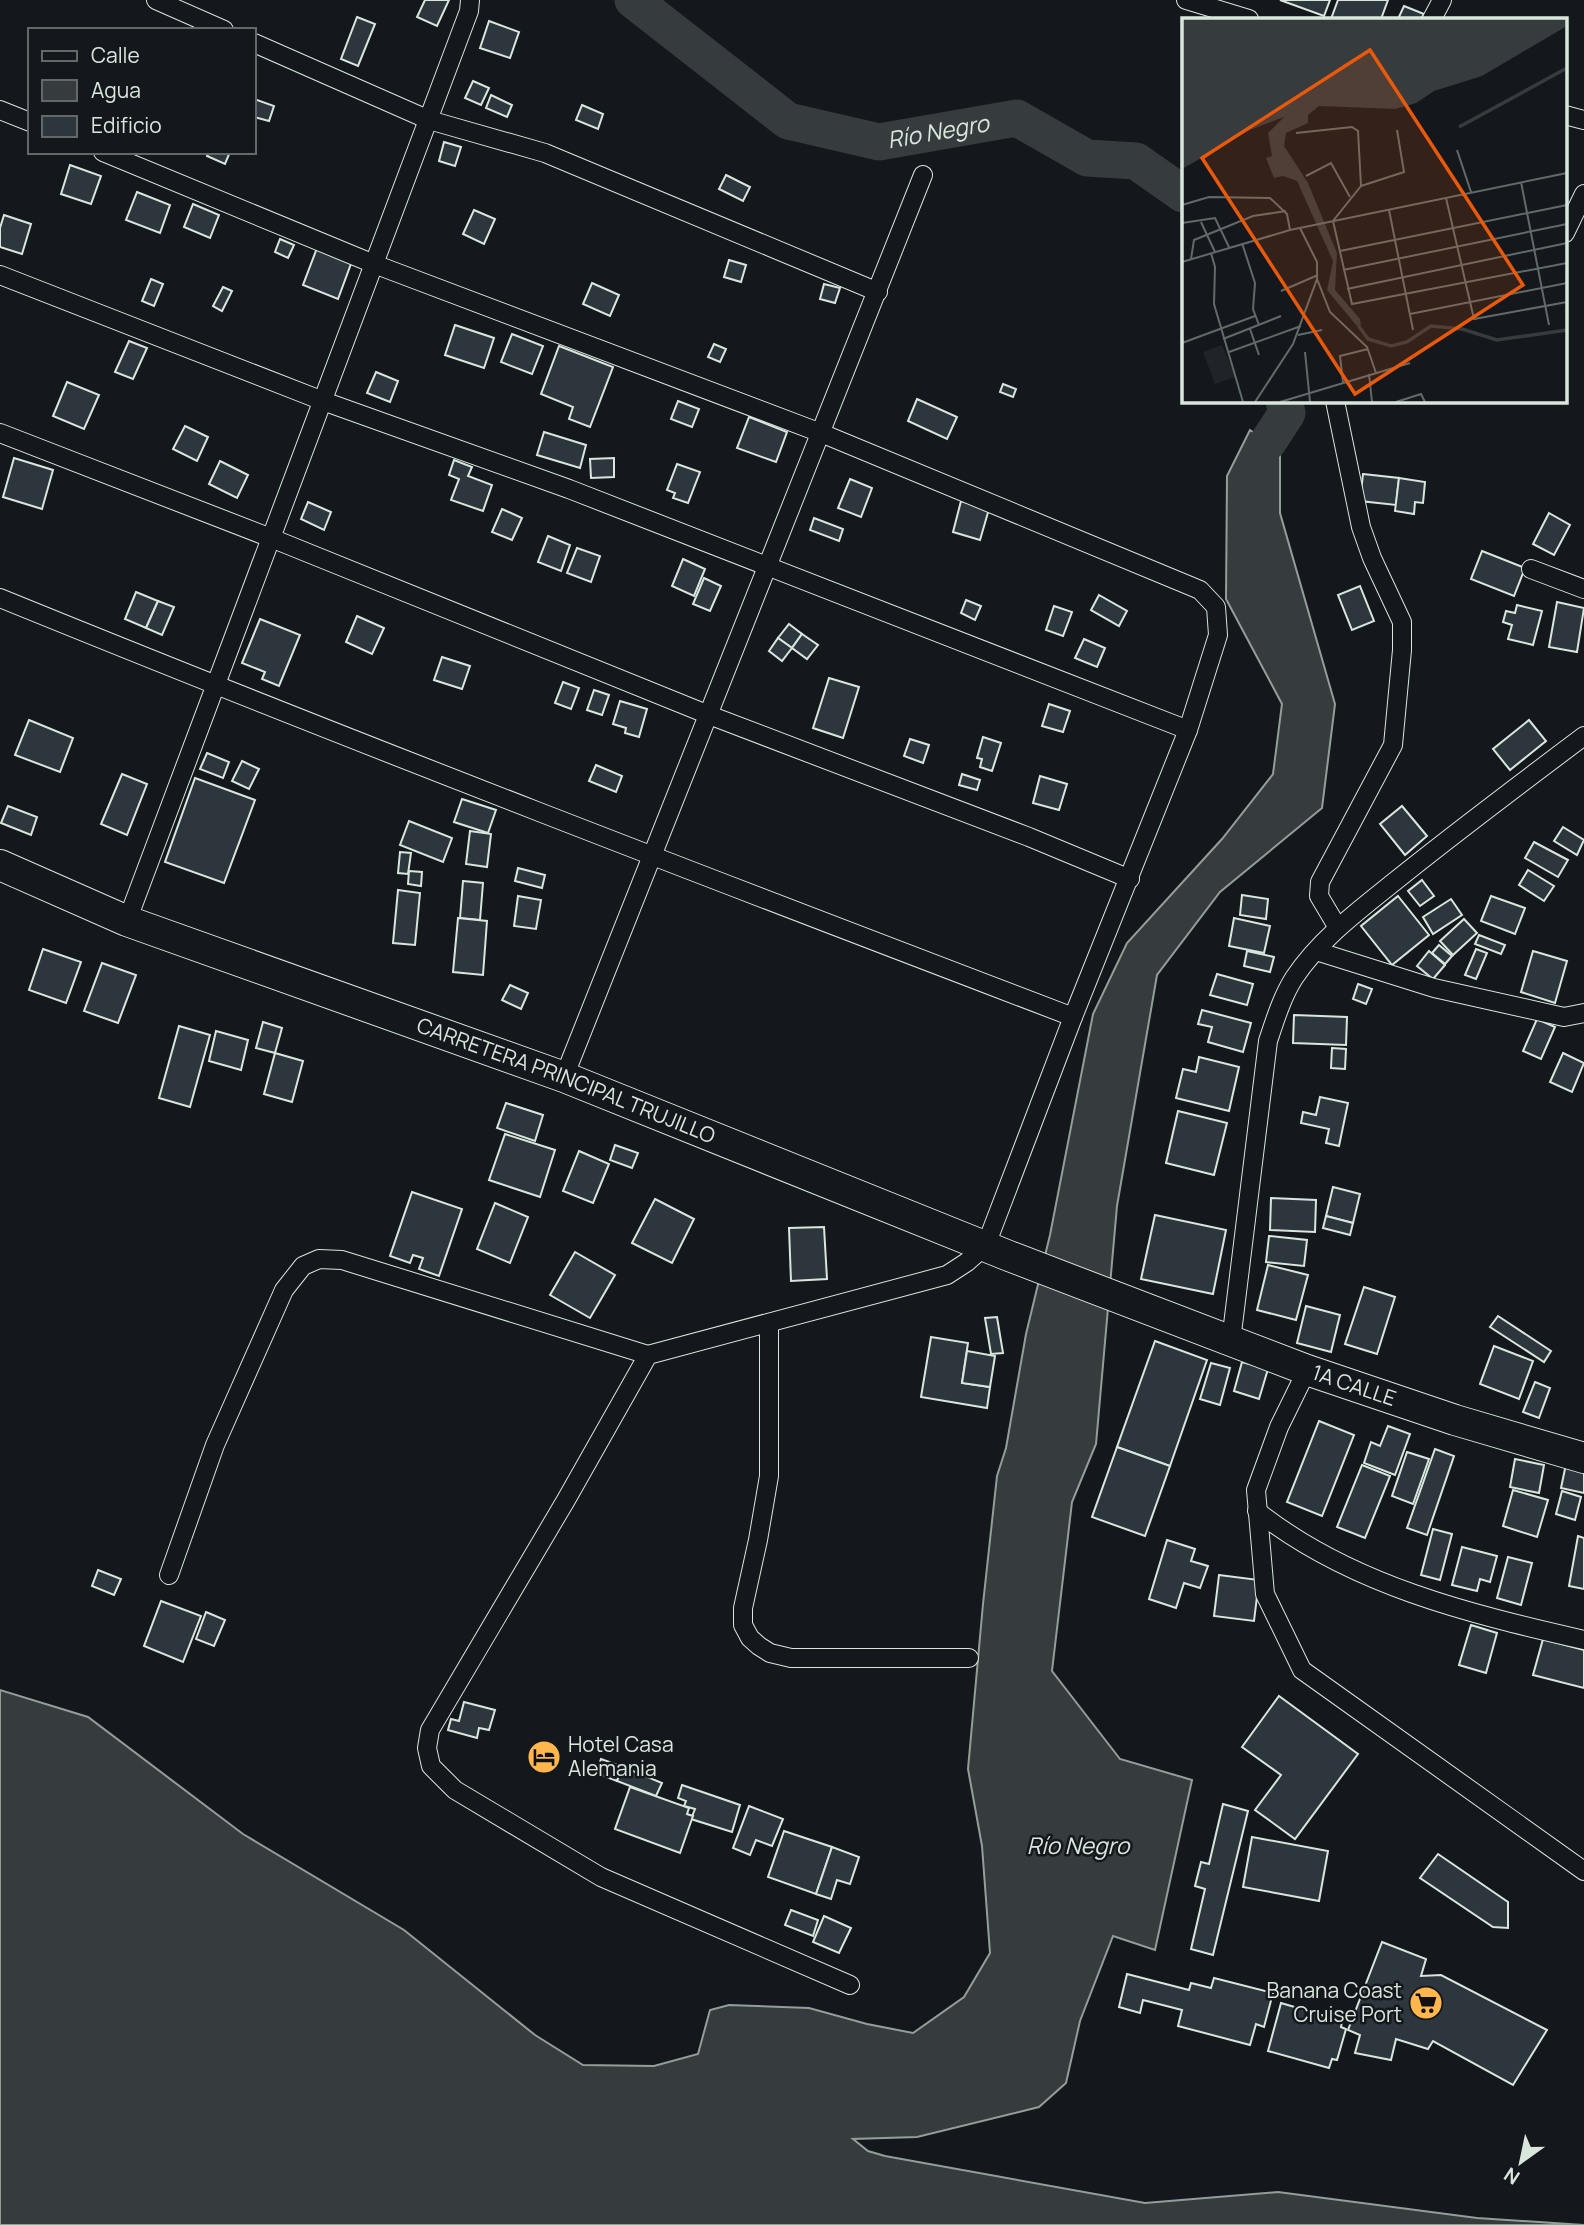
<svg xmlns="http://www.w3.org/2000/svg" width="1584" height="2225" font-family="Manrope,sans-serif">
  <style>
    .water { fill: #363b3e; stroke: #939e99; stroke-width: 2 }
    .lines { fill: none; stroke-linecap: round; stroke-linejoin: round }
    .river { stroke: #363b3e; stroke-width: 37 }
    .building { fill: #2c363c; stroke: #d8e6dc; stroke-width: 2 }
    .street-casing { stroke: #d8e6dc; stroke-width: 20 }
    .primary-casing { stroke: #d8e6dc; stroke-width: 32 }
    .street { stroke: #14181c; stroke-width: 18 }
    .primary { stroke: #14181c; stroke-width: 30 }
    .labels { text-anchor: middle; stroke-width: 5; stroke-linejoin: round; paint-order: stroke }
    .street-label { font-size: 21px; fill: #d8e6dc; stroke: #14181c }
    .poi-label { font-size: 21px; fill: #d8e6dc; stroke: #14181c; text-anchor: start }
    .water-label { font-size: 23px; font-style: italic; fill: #d8e6dc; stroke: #14181c }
    .inset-river { fill: none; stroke: #363b3e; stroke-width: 3.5 }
    .inset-road { fill: none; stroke: #626a69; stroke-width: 2 }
    .view { fill: #e8590c; fill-opacity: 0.15; stroke: #e8590c; stroke-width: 3.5 }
    .inset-edge { fill: none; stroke: #d8e6dc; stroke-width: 3.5 }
  </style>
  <rect width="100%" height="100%" fill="#14181c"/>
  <polygon class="water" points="1250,430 1280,450 1280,513 1335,704 1322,808 1220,892 1157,975 1117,1206 1096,1444 1072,1502 1052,1671 1120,1759 1192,1780 1155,1950 1113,1936 1080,2021 1066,2083 1039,2107 917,2137 853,2139 868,2151 885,2156 1145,2203 1278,2192 1477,2218 1584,2225 0,2225 0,1690 88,1717 243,1834 404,1930 535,2035 583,2065 654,2066 698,2054 710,2010 729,2005 809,2008 867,2024 913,2033 964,1997 990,1953 982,1846 968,1769 983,1604 997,1476 1006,1448 1026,1334 1050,1235 1093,1014 1127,943 1222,839 1273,774 1282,704 1226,599 1227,476"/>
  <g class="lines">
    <g class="river">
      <path id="s1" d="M633,0L788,121L879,142L1017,118L1087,158L1136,161L1183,194"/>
      <polyline points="1268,442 1287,413 1284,401"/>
    </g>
  </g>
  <g class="building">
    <polygon points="425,0 449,0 437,26 417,17"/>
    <polygon points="1280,0 1330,0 1324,16"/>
    <polygon points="1338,0 1388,0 1381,19 1331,19"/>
    <polygon points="1404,6 1424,14 1421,19 1398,19"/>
    <polygon points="357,17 375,24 358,66 341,59"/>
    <polygon points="489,21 519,32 510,58 480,48"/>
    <polygon points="473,81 489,88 481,105 465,98"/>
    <polygon points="491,95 512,105 507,117 486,108"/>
    <polygon points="254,99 274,106 269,121 254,117"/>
    <polygon points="582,105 603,114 598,129 576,120"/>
    <polygon points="444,142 461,147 455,166 439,161"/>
    <polygon points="209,152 230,152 225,164 207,156"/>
    <polygon points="70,165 101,176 91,204 61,194"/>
    <polygon points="726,175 750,187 743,201 719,189"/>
    <polygon points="137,192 170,205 160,233 126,220"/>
    <polygon points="193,204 219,215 210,238 184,227"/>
    <polygon points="474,210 495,219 484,244 463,234"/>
    <polygon points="4,215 31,224 22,254 0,247 0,228"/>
    <polygon points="280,239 294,245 288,258 275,252"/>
    <polygon points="317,248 352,261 338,299 303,285"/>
    <polygon points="729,260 746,265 741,282 724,277"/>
    <polygon points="151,279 163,284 154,306 142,301"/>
    <polygon points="592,283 619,295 610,316 583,304"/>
    <polygon points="824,284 840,288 835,303 820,299"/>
    <polygon points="223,287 232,291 222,311 213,306"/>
    <polygon points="455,325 494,338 484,368 445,355"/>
    <polygon points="512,334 543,346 532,374 501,362"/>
    <polygon points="129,341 147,348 133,379 115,372"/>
    <polygon points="714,344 726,349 720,362 708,357"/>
    <polygon points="559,346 613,367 590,427 569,419 573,407 541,394"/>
    <polygon points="376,372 398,381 390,402 367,393"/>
    <polygon points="67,382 99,395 84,429 53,416"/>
    <polygon points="1003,384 1016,389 1013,397 1000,392"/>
    <polygon points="917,399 957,417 947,439 908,421"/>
    <polygon points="678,401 699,409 692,427 671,419"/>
    <polygon points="749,417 787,432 776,462 737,448"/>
    <polygon points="185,426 208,437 197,461 173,449"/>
    <polygon points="544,432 586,445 580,468 537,455"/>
    <polygon points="14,458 53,470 42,509 3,497"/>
    <polygon points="614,458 614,477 591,478 590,459"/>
    <polygon points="454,460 472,467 468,476 492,485 483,511 451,500 459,479 449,475"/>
    <polygon points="220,461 248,475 237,498 209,484"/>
    <polygon points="677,464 700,472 688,503 673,498 675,493 667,490"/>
    <polygon points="1363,474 1399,478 1396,505 1360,501"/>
    <polygon points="1399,478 1425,482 1423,503 1415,502 1414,514 1395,511"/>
    <polygon points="850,479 872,488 861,517 838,508"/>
    <polygon points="961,501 989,509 980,540 953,532"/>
    <polygon points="308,502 331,512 324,530 301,519"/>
    <polygon points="502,509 522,518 512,540 492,532"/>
    <polygon points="1549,513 1570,525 1554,555 1533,544"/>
    <polygon points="814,518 843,529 839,541 810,530"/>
    <polygon points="548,536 570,545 561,571 538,562"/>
    <polygon points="577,548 600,556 591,582 567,573"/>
    <polygon points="1482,551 1525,568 1514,596 1471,579"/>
    <polygon points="683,559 705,569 694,596 672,586"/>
    <polygon points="704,578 721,586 710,611 693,604"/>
    <polygon points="1360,586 1374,621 1352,630 1338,595"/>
    <polygon points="136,592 158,601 146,628 125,619"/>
    <polygon points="1099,595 1127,611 1119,626 1091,610"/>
    <polygon points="966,600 981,606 975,620 961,613"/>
    <polygon points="158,601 174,607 162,635 146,628"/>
    <polygon points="1557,602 1584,608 1577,652 1549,647"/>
    <polygon points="1517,605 1542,611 1533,645 1508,639 1512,625 1503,622 1506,611 1515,613"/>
    <polygon points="1054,606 1072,612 1063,636 1046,630"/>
    <polygon points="357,616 384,628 372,654 346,642"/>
    <polygon points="260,619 300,635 279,686 262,679 265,672 242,663"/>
    <polygon points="789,624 802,634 792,648 778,638"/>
    <polygon points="802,634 818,645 807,659 792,648"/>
    <polygon points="778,638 792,648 782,661 769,651"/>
    <polygon points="1084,639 1105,648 1097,667 1075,658"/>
    <polygon points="442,657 470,666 462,689 434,680"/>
    <polygon points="829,678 859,687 843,738 813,728"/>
    <polygon points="563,682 579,688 571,709 555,703"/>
    <polygon points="594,690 609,695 602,715 587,710"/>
    <polygon points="620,701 647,709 639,737 625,733 626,728 613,724"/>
    <polygon points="1049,704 1070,711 1063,732 1042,726"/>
    <polygon points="29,720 73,738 60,772 15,755"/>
    <polygon points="1529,720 1546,741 1510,770 1493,749"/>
    <polygon points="983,737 1001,743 992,771 980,767 982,759 977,758"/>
    <polygon points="910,739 929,745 923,763 904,756"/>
    <polygon points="207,753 229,762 223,778 200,769"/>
    <polygon points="242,761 259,769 249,789 232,781"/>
    <polygon points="596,765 622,776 616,792 589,781"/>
    <polygon points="122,774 147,784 127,835 101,824"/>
    <polygon points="962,774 980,780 977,790 959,785"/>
    <polygon points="1040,776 1067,784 1059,810 1033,803"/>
    <polygon points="195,778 255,800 224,883 165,862"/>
    <polygon points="462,799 496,810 488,833 454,822"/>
    <polygon points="8,806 37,817 31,835 1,823"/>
    <polygon points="1402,806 1427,836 1405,855 1380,824"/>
    <polygon points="409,821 452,838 443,862 400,845"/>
    <polygon points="1563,827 1584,840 1577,855 1554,841"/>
    <polygon points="470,831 491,834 487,867 466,864"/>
    <polygon points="1534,842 1568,860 1558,877 1525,858"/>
    <polygon points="400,852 411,853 408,874 398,873"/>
    <polygon points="518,868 545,875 542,888 515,881"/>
    <polygon points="1528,870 1554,886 1544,901 1519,885"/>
    <polygon points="409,871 422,872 421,886 408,884"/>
    <polygon points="1422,880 1434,896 1420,906 1408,891"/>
    <polygon points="463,881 483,883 480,920 460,918"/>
    <polygon points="398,890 420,893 415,945 393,943"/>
    <polygon points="1242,895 1268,899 1266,919 1240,915"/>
    <polygon points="518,896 541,900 536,929 514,926"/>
    <polygon points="1398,896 1429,935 1392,965 1361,926"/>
    <polygon points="1491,896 1525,908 1515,934 1481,921"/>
    <polygon points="1451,899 1462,915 1433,934 1423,917"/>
    <polygon points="458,918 487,921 483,975 453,972"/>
    <polygon points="1234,918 1270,926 1264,953 1229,946"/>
    <polygon points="1464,919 1477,933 1453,955 1440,941"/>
    <polygon points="1479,935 1505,945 1501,954 1475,944"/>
    <polygon points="1439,945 1452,956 1445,964 1432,953"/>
    <polygon points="43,949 81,962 66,1003 29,990"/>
    <polygon points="1476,949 1487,953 1476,979 1465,975"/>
    <polygon points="1247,951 1274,957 1270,972 1244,966"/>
    <polygon points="1429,951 1445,965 1433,979 1417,966"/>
    <polygon points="1533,951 1567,961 1555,1003 1521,992"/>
    <polygon points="102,963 136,975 118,1023 84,1011"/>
    <polygon points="1217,974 1253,984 1247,1005 1210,995"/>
    <polygon points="1358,984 1372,989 1366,1004 1353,999"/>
    <polygon points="510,985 528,993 521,1009 502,1000"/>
    <polygon points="1202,1010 1251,1023 1243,1052 1208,1042 1212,1027 1198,1024"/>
    <polygon points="1294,1015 1347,1017 1346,1045 1293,1043"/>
    <polygon points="1537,1019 1555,1027 1541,1059 1523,1051"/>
    <polygon points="263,1022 282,1028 275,1053 256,1048"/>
    <polygon points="179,1026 210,1035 190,1107 159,1098"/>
    <polygon points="216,1031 248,1040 241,1070 209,1061"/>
    <polygon points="1332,1048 1346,1049 1345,1069 1331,1068"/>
    <polygon points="275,1053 303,1061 292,1102 264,1094"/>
    <polygon points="1563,1053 1584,1063 1572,1092 1550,1082"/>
    <polygon points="1199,1057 1239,1067 1229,1111 1176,1098 1183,1069 1196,1072"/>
    <polygon points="1320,1097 1348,1103 1339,1146 1326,1143 1329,1129 1301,1123 1303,1112 1316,1115"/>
    <polygon points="506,1103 543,1115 535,1141 497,1128"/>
    <polygon points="1178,1111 1227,1123 1214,1175 1166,1163"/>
    <polygon points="505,1134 555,1150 540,1197 489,1180"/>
    <polygon points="615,1145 638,1153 632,1168 610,1160"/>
    <polygon points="579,1151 609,1164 593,1203 563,1191"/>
    <polygon points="1333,1187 1360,1194 1353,1223 1326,1216"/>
    <polygon points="412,1192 462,1209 439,1276 419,1269 423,1258 413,1255 410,1263 390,1256"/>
    <polygon points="1271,1198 1316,1200 1315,1232 1270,1230"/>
    <polygon points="655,1199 694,1219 672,1263 632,1243"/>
    <polygon points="495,1203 528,1217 510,1263 477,1249"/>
    <polygon points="1155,1215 1226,1230 1213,1294 1141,1279"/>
    <polygon points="1326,1216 1353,1223 1350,1235 1323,1228"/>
    <polygon points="824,1227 827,1279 791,1281 789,1228"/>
    <polygon points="1269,1236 1307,1240 1304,1266 1266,1262"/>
    <polygon points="575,1252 615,1275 590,1318 550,1295"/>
    <polygon points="1268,1265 1308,1275 1296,1320 1257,1310"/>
    <polygon points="1364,1287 1395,1297 1377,1354 1345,1344"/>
    <polygon points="1306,1306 1340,1315 1331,1352 1297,1343"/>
    <polygon points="1498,1316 1551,1351 1544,1362 1490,1327"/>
    <polygon points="997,1317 1003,1353 991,1354 985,1318"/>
    <polygon points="931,1337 968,1343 962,1383 990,1387 987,1408 921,1397"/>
    <polygon points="1155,1341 1207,1360 1170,1466 1117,1447"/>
    <polygon points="1494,1346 1533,1361 1519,1399 1480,1384"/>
    <polygon points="967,1351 995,1356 990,1387 962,1383"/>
    <polygon points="1242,1362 1268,1369 1259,1399 1234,1391"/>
    <polygon points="1211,1363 1230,1368 1220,1405 1200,1399"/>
    <polygon points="1535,1382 1550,1388 1539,1418 1523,1412"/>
    <polygon points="1319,1421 1354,1435 1322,1516 1287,1502"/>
    <polygon points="1388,1426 1410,1434 1395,1475 1364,1463 1371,1442 1380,1446"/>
    <polygon points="1117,1447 1170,1466 1145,1536 1092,1517"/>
    <polygon points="1435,1449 1454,1456 1427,1535 1407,1528"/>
    <polygon points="1407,1452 1429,1459 1413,1504 1392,1496"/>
    <polygon points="1515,1459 1544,1465 1539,1493 1510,1487"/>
    <polygon points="1566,1464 1584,1468 1584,1493 1561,1488"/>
    <polygon points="1362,1465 1390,1476 1365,1538 1337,1527"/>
    <polygon points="1513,1490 1548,1500 1537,1537 1503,1526"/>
    <polygon points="1562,1491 1581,1497 1575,1520 1556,1514"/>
    <polygon points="1433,1529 1452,1534 1440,1580 1421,1575"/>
    <polygon points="1578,1536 1584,1538 1584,1589 1569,1586"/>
    <polygon points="1167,1540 1195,1549 1191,1561 1208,1566 1200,1588 1184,1583 1176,1608 1149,1599"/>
    <polygon points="1462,1547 1497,1556 1490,1582 1480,1579 1477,1591 1452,1585"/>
    <polygon points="1508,1557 1532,1563 1521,1605 1497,1598"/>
    <polygon points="98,1570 121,1579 114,1595 92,1586"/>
    <polygon points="1219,1575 1259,1580 1254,1621 1214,1616"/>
    <polygon points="161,1601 201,1616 183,1662 144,1646"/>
    <polygon points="206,1612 225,1620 214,1646 196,1639"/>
    <polygon points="1471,1625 1497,1633 1486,1673 1459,1665"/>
    <polygon points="1543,1639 1584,1650 1584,1688 1533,1675"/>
    <polygon points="1279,1696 1358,1754 1295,1839 1255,1810 1281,1775 1242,1747"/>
    <polygon points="464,1702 495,1710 489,1730 479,1728 477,1738 448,1730 451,1719 459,1721"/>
    <polygon points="601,1759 623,1767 617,1781 596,1773"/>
    <polygon points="623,1767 662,1783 656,1796 617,1781"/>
    <polygon points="682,1785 740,1805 732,1832 691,1819 695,1809 684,1806 686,1801 678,1798"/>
    <polygon points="630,1787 689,1808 687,1814 693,1816 680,1853 615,1829"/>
    <polygon points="1223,1804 1248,1811 1213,1955 1191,1949 1205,1889 1195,1886 1201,1862 1209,1864"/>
    <polygon points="749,1806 783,1819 772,1846 756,1840 750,1855 733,1848"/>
    <polygon points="784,1831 832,1847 816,1894 768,1877"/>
    <polygon points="1252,1837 1328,1851 1319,1901 1243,1887"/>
    <polygon points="832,1847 859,1857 850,1884 837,1880 831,1899 816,1894"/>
    <polygon points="1438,1854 1508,1902 1508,1928 1493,1927 1420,1878"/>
    <polygon points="791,1910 818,1920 813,1936 785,1925"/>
    <polygon points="824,1916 851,1928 839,1953 813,1942"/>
    <polygon points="1382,1942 1426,1959 1421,1976 1441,1975 1547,2030 1513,2085 1433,2041 1428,2049 1396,2039 1391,2060 1355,2053 1360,2035 1348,2030"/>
    <polygon points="1127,1974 1189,1990 1191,1983 1211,1988 1214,1978 1273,1993 1264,2027 1256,2024 1250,2045 1178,2026 1182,2010 1143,2000 1140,2013 1119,2007"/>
    <polygon points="1281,2003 1342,2021 1341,2027 1346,2029 1337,2060 1332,2059 1329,2068 1268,2051"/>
  </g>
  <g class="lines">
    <defs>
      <g id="street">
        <polyline points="156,0 224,30"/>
        <polyline points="1186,0 1249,19"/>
        <polyline points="1432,19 1442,0"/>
        <polyline points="254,43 429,120 545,153 878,292"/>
        <polyline points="0,110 30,122"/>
        <polyline points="1565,115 1584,120"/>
        <polyline points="103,152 374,264 821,433 1200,590 1216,607 1218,635 1188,730 1073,1017 986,1245 967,1262 947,1275 648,1355 566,1500 430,1730 427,1748 431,1766 455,1790 601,1877 850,1985"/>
        <polyline points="1565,233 1584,194"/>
        <polyline points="0,275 323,401 569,489 1188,730"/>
        <polyline points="1335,401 1361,527 1372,558 1402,622 1402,650 1393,745 1320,882 1319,896 1338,928"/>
        <polyline points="0,433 271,538 709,715 1029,837 1130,879"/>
        <polyline points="1531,569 1584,589"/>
        <path d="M0,598C356,743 714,880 1073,1017"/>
        <polyline points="127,921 469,11 470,0"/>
        <polyline points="1316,951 1434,988 1564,1017 1584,1013"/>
        <polyline points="564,1077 923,175"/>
        <polyline points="769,1323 769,1476 758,1540 743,1608 743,1625 750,1638 759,1646 770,1653 791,1658 969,1658"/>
        <path d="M1231,1341L1268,1041C1275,1020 1282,997 1294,978C1320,939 1358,911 1394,882C1456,832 1520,784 1584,736"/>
        <polyline points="1307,1370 1279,1427 1256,1490 1265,1594 1302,1670 1584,1871"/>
        <path d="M1257,1511C1350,1585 1470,1614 1584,1640"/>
        <polyline points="169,1575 215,1445 284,1290 303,1266 319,1259 342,1260 648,1355"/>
      </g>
      <g id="primary">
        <path id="s2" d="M0,865L127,921L564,1077L1009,1256L1307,1370L1455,1420L1584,1458"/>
      </g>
    </defs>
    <use href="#street" class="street-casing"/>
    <use href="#primary" class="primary-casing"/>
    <use href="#street" class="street"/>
    <use href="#primary" class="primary"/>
  </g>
  <defs>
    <symbol id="hotel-disc" viewBox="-11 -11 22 22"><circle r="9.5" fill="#ffb74d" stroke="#14181c"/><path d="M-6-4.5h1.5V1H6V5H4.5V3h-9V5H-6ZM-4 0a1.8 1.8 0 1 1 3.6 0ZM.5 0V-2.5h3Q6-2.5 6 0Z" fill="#111"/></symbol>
    <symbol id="supermarket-disc" viewBox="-11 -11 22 22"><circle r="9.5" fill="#ffb74d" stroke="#14181c"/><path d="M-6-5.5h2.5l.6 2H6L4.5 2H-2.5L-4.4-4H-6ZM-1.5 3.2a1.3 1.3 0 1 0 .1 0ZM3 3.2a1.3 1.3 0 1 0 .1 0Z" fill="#111"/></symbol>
  </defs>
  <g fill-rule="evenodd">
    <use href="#hotel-disc" x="525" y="1738" width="38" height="38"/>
    <use href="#supermarket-disc" x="1407" y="1984" width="38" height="38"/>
  </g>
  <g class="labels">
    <g class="street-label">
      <text dy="7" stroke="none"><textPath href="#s2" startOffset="606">CARRETERA PRINCIPAL TRUJILLO</textPath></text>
      <text dy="7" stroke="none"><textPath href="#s2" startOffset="1451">1A CALLE</textPath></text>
    </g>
    <g class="poi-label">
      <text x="568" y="1752">Hotel Casa<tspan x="568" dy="24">Alemania</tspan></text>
      <text x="1402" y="1998" text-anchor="end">Banana Coast<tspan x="1402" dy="24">Cruise Port</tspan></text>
    </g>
    <g class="water-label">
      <text dy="8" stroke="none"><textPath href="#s1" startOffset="350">Río Negro</textPath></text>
      <text x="1078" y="1854">Río Negro</text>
    </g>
  </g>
  <g transform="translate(1182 18)">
    <rect width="385" height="385" fill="#14181c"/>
    <path d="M40,327L53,359L33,366L21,334Z" fill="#202428"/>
    <path d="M0,1H385V8L300,58L252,73L234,85L213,91L137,88L126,97V105L104,115L102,128L126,165L155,235L153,272L178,301L179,307H174L145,272L151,243L115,163L101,158L92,160L84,140L90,138L86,115L102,99L68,112L0,151Z" fill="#363b3e"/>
    <path class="inset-river" d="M277,109L385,50M176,307L186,321L209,328L225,324L249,308L280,311L315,322L385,312"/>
    <path class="inset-road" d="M114,115L170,109L176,113L179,168L151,203L170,286L385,245M275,132L289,174M124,158L149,145L168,179M339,164L367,307M179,168L222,154L215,112M264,180L292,301L385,284M0,187L27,179L88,180L105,196L108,212M207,192L231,312M19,204L33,234M0,205L33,200L47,229M60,225L73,265L71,291L77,307M158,233L385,187M29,235L33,249L32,286L61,384M9,241L12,222L71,198L104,193M0,244L108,212L385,155M161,252L385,206M135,261L148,294L185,329L194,355M165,271L385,225M99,273L136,257M228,296L385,265M68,311L77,337M116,317L140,312M41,321L99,298M0,325L73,298M47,334L119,308M123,334L128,384M187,356L190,384M161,364L158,338L186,331M73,384L111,326L135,261V244L118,210M98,384L228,345M214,384L239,376L243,384"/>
    <path class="view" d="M188,32L341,267L173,376L20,140Z"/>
    <rect width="385" height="385" class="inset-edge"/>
  </g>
  <rect x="28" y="28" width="228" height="126" fill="#14181c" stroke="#626a69" stroke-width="2"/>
  <rect x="42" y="51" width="35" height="10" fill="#14181c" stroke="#626a69" stroke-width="2"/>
  <text x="91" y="63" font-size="21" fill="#d8e6dc">Calle</text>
  <rect x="42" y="80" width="35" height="21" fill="#363b3e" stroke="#626a69" stroke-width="2"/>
  <text x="91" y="98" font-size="21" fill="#d8e6dc">Agua</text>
  <rect x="42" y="116" width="35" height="21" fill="#2c363c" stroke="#626a69" stroke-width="2"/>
  <text x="91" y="133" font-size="21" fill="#d8e6dc">Edificio</text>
  <g transform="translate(1521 2162) rotate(213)" stroke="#14181c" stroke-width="5" paint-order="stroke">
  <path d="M0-5L12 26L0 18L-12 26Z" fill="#d8e6dc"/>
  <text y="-10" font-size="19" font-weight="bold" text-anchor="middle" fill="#d8e6dc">N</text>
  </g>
</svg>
